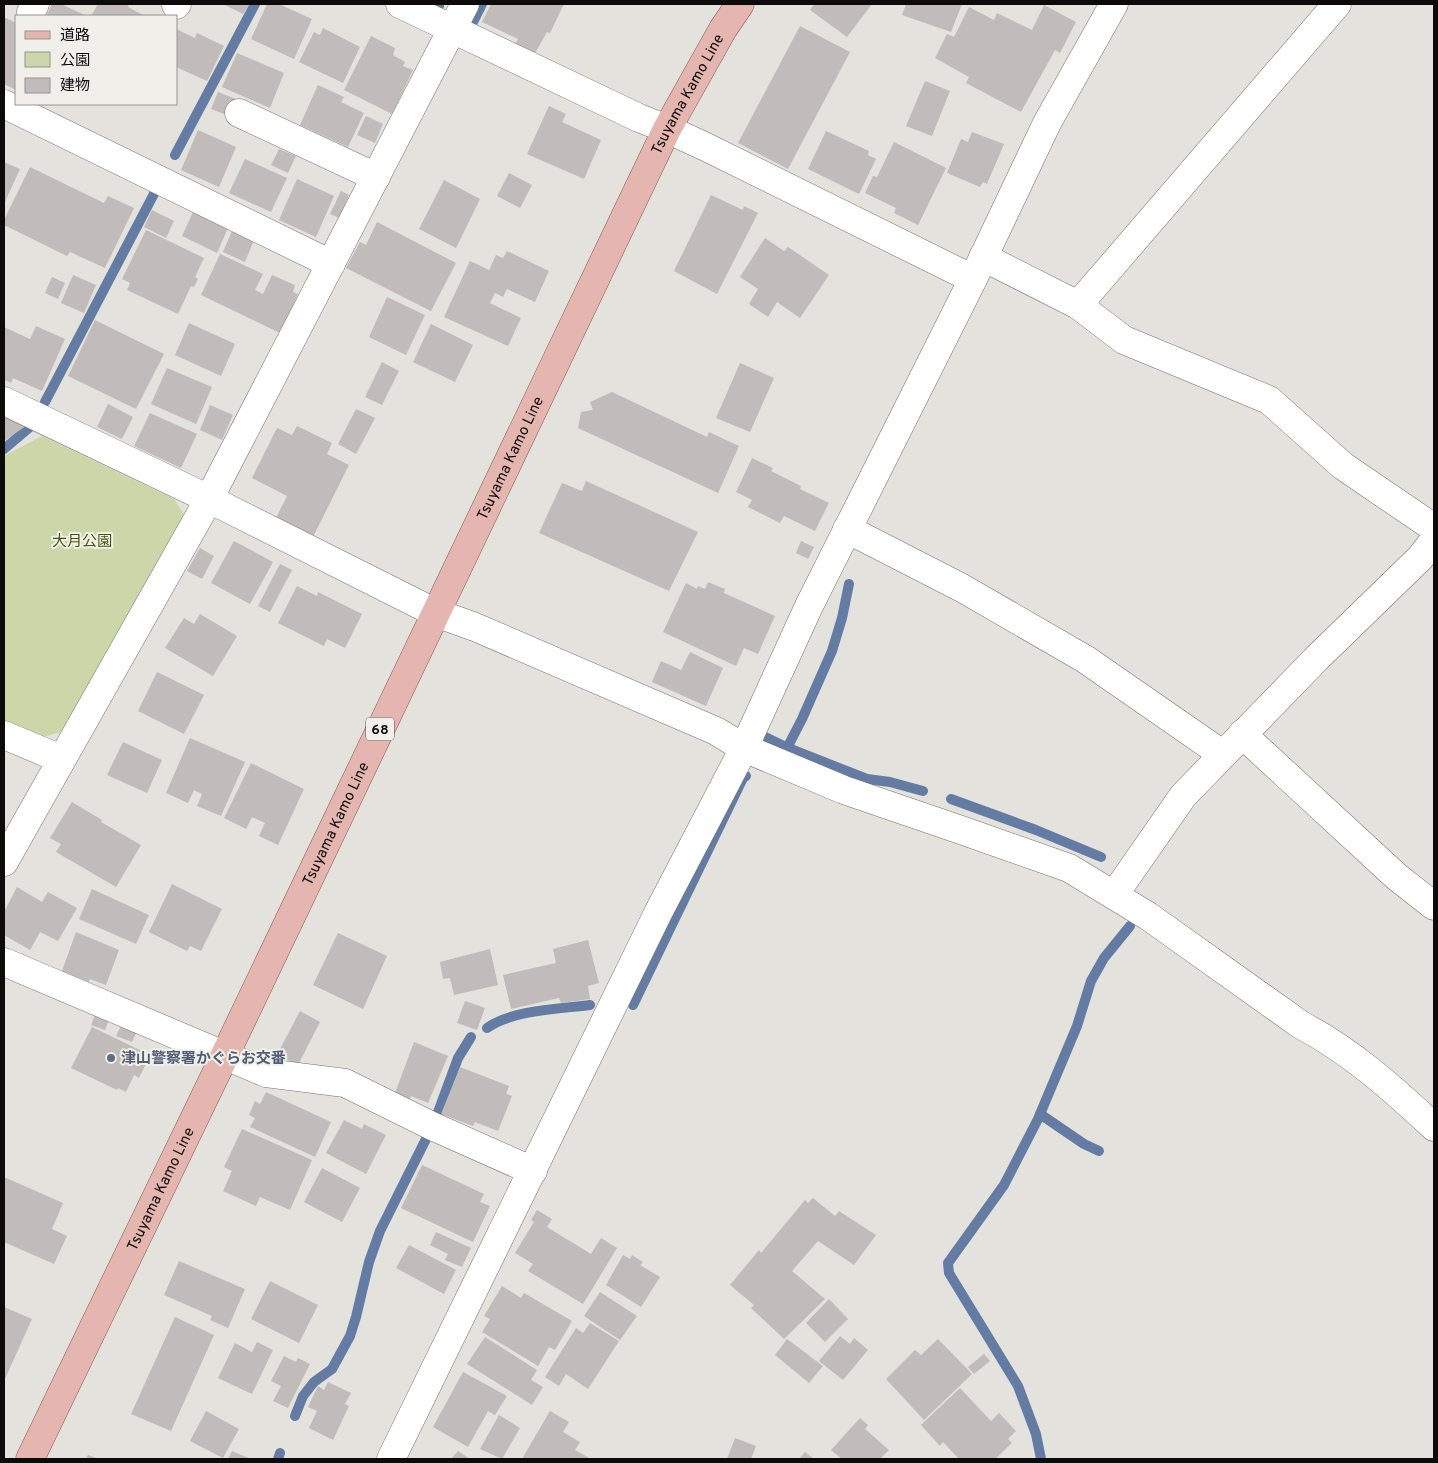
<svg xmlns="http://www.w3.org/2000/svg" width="1438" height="1463" font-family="Overpass,'Noto Sans JP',sans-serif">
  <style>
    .green { fill: #cbd7a8 }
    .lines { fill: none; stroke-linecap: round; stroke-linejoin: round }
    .stream { stroke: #647ca3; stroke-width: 10 }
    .building { fill: #c1bbb9 }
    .minor-casing { stroke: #74726d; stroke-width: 29 }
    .primary-casing { stroke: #8d5954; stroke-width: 29 }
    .minor { stroke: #fff; stroke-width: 28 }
    .primary { stroke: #e5b5b0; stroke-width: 28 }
    .service-dot { fill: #5c6f8a; stroke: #f1efea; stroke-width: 2 }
    .labels { text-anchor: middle; stroke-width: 4; stroke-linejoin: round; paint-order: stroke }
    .shield { fill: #f1efea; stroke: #514f4d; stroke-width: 1 }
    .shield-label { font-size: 14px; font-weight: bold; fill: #0c0b0a }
    .street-label { font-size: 15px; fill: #0c0b0a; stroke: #f1efea }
    .park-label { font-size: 15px; fill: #49560a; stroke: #f1efea }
    .service-label { font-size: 15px; font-weight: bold; fill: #4e5e75; stroke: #f1efea; text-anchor: start }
  </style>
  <rect width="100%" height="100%" fill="#e4e2dd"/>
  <polygon class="green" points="42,436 174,499 185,516 61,732 43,737 4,720 4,456"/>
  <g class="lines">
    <g class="stream">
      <polyline points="434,4 439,6"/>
      <polyline points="473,22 482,4"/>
      <polyline points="175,155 255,4"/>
      <polyline points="45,402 156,190"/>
      <polyline points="4,449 30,427"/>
      <polyline points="765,737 788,748 867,779 890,782 923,791"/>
      <polyline points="786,750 802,719 832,651 842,618 849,584"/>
      <polyline points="951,799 1036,830 1101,857"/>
      <polyline points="633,1005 743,778 746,776"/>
      <path d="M487,1028C512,1010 559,1009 590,1005"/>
      <polyline points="1040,1114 1084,1144 1099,1151"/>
      <polyline points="437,1115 458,1058 471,1037"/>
      <polyline points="295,1416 303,1396 314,1382 332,1369 350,1336 356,1317 369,1262 380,1231 427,1137"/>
      <polyline points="278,1459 280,1453"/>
      <polyline points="1041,1459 1036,1434 1018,1386 949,1273 948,1263 1004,1185 1038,1119 1077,1026 1091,981 1104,958 1130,926"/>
    </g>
  </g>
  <g class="building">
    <polygon points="52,4 61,4 87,16 46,16"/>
    <polygon points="98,4 129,4 128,7 145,16 91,16"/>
    <polygon points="223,4 249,4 243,14"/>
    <polygon points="267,4 279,4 312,19 294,59 251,39"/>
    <polygon points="491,4 564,4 550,33 547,32 535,53 515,44 518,39 482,22"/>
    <polygon points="814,4 872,4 847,37 810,10"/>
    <polygon points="906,4 962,4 951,32 902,15"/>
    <polygon points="1044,5 1076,22 1060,53 1055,50 1021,112 966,83 969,77 935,58 947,34 954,37 969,7 994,20 997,13 1032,30"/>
    <polygon points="4,17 16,23 16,90 4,84"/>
    <polygon points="800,26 850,52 788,169 738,143"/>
    <polygon points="323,28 360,47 343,83 299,62 314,32 320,35"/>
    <polygon points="176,29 195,38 197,33 224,46 207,81 176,67"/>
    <polygon points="371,36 395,48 393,55 405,62 403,66 413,70 392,114 344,90"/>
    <polygon points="237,53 284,73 270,108 222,87"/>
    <polygon points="925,81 950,91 932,136 906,126"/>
    <polygon points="318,85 344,97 341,102 364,113 348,147 300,125"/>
    <polygon points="218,92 236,99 229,116 211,109"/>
    <polygon points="549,106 566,114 562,122 601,140 584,179 527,154"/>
    <polygon points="366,116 383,124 375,143 357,135"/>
    <polygon points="198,130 236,147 219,187 181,170"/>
    <polygon points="826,131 869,151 868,155 876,159 859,194 808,169"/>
    <polygon points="972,132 1004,144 987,184 983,182 980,187 947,173 961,139 968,142"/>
    <polygon points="894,142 946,168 918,225 894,213 896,208 865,193 873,176 877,177"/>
    <polygon points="279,149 296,156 288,173 271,165"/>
    <polygon points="245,159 287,178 271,212 229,193"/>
    <polygon points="4,162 20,169 4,204"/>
    <polygon points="30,167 104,203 108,196 134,208 105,268 70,252 67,256 4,225 4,220"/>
    <polygon points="509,173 532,185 520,208 497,196"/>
    <polygon points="297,179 334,196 316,237 279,220"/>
    <polygon points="444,180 480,199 456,248 419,229"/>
    <polygon points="341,191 349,195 339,218 330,214"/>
    <polygon points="711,195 743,210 744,206 758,213 717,294 674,271"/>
    <polygon points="152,210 174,221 166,238 144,227"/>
    <polygon points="193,212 228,228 217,253 182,236"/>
    <polygon points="377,222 456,263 431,311 346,268 360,242 366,245"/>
    <polygon points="146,230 204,258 195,277 198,279 194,287 191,286 178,314 127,290 130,283 122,279"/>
    <polygon points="232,231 254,240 245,262 223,252"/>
    <polygon points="765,238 784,251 788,247 829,275 800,318 777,302 768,317 749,304 758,289 740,277"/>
    <polygon points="507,251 549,271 535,302 507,289 503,297 495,293 490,303 521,318 508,346 444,317 470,261 489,270 496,255 503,258"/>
    <polygon points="220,254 263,274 255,290 263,294 272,275 295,285 293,292 298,294 280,333 201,295"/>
    <polygon points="73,275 96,285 84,313 61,303"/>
    <polygon points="52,277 65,283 58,299 45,293"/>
    <polygon points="387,297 425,315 406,355 369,337"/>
    <polygon points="95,320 164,354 136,409 68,376"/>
    <polygon points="189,323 235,344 221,376 175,355"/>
    <polygon points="431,324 473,345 455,382 413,362"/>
    <polygon points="36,326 65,339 42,391 13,378 11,383 4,380 4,327 30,339"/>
    <polygon points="382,362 399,371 382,405 365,397"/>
    <polygon points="740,363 774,378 750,432 716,418"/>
    <polygon points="167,368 212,387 196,424 151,404"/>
    <polygon points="612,392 707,437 709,432 739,446 718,493 578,428 581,412 593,410 590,402"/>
    <polygon points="108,404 133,417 122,439 97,427"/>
    <polygon points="210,405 233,415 222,440 200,430"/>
    <polygon points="356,409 375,418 356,454 338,444"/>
    <polygon points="150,413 197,434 181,468 134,446"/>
    <polygon points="4,416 26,426 4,441"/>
    <polygon points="297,426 332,443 327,454 349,465 313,537 276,518 287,496 252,478 277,428 292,435"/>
    <polygon points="752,458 773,468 771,471 801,486 800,489 829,503 815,531 784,516 780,523 748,507 752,500 736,492"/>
    <polygon points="586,481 698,532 669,591 539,533 562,483 582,491"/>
    <polygon points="234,541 273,562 250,604 211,583"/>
    <polygon points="801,541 814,547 808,559 796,553"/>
    <polygon points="200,548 214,556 202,579 187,571"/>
    <polygon points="280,564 292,570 270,612 258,606"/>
    <polygon points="708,582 725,589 724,593 775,616 758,654 744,648 736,666 663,632 686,583 697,589 698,586 705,589"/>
    <polygon points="297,586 317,596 318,592 362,614 345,648 327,639 324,646 278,623"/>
    <polygon points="200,614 237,636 213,676 165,648 184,618 194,624"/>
    <polygon points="690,652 723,668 706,706 652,682 661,661 681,670"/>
    <polygon points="157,672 204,695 184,734 138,711"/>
    <polygon points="190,738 245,762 221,816 197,806 202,794 194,790 188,803 166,793"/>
    <polygon points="123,742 162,760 147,793 107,775"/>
    <polygon points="251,763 304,789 278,845 259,836 265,823 252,817 246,829 224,818"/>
    <polygon points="72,802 102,820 101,822 141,845 116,887 56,852 61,844 50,838"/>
    <polygon points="172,884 222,909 201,951 190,946 187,951 149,932"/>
    <polygon points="17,887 42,902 48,892 77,908 58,941 40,932 30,950 4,935 4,912"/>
    <polygon points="92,889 149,915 136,944 79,919"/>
    <polygon points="76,932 119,950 106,985 90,979 89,982 62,971"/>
    <polygon points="338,933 387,956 363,1009 313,985"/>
    <polygon points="588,940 599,983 588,986 590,999 561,1003 559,998 511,1009 503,975 556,963 553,949"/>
    <polygon points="490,949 498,985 454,995 450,978 443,979 440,962"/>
    <polygon points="465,1001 485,1008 477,1030 457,1023"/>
    <polygon points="300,1011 320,1022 298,1065 277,1055"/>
    <polygon points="95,1015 109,1020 105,1030 91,1025"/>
    <polygon points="122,1024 137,1031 132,1042 116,1036"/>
    <polygon points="92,1027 146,1053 144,1057 148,1059 139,1078 134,1075 126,1092 118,1088 117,1090 71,1068"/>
    <polygon points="414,1042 448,1056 428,1103 411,1096 410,1099 395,1093"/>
    <polygon points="460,1067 509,1086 506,1094 512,1096 498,1131 475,1122 473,1126 441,1114"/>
    <polygon points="266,1092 331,1122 315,1157 250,1127 255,1118 249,1115 255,1101 260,1104"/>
    <polygon points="344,1120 362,1129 364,1124 386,1135 366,1174 326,1153"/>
    <polygon points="242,1129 312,1160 290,1210 260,1197 256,1206 223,1191 232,1171 224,1167"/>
    <polygon points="422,1165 484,1194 480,1202 490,1206 473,1242 401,1208"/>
    <polygon points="322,1168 360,1188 342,1222 304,1202"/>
    <polygon points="4,1177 63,1203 52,1229 67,1236 54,1264 4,1242"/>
    <polygon points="813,1198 835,1216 839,1211 876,1235 854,1265 818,1241 792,1271 825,1299 784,1339 751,1308 754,1305 730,1285 759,1250 761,1253 805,1200 808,1203"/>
    <polygon points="537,1210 552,1219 547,1227 591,1254 601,1238 617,1248 583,1304 528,1271 533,1264 515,1253 534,1222 531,1220"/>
    <polygon points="436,1232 471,1248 462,1267 445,1260 448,1254 430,1245"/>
    <polygon points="409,1245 456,1270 444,1294 396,1268"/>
    <polygon points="623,1255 630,1259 632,1255 643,1262 640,1265 660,1277 641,1307 606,1285"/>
    <polygon points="179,1261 245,1289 228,1328 210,1320 212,1316 164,1295"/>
    <polygon points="270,1281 318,1305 299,1343 251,1319"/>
    <polygon points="502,1286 521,1298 524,1293 572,1321 555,1350 549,1347 538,1366 482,1332 490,1319 484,1316"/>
    <polygon points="600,1292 637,1316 620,1340 584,1316"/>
    <polygon points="829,1299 848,1319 825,1342 806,1323"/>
    <polygon points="4,1307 32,1319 4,1381"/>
    <polygon points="175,1317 214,1335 171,1431 131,1414"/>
    <polygon points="590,1323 619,1341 588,1389 566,1374 559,1386 545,1377 576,1328 583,1333"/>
    <polygon points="840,1336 850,1344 854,1338 868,1350 843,1380 819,1361"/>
    <polygon points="485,1337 537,1370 531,1380 543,1387 532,1405 467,1364"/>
    <polygon points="787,1339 823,1366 809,1383 775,1355"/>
    <polygon points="938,1339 972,1374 924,1420 886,1379 915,1350 921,1355"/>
    <polygon points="257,1342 273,1350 252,1394 218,1378 235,1343 252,1352"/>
    <polygon points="984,1354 990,1361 974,1374 968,1367"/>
    <polygon points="284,1356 296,1362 298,1358 310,1364 288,1408 273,1401 281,1386 271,1381"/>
    <polygon points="463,1372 507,1396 495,1415 488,1411 468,1447 433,1427"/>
    <polygon points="328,1382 351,1393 345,1404 349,1406 333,1440 309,1428 317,1411 308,1407 318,1386 324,1390"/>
    <polygon points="960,1388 991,1421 999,1413 1016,1431 1008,1439 1012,1443 995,1459 959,1459 943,1442 940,1446 921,1425"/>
    <polygon points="206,1411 239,1429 223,1458 190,1441"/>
    <polygon points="550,1411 569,1422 563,1432 580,1442 575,1450 591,1459 522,1459"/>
    <polygon points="499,1415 520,1428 502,1459 480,1449"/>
    <polygon points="860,1418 868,1425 865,1429 889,1450 880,1459 842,1459 831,1450"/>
    <polygon points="735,1438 756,1446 751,1459 727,1459"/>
    <polygon points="232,1451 251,1459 228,1459"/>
    <polygon points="458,1451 470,1459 451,1459"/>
    <polygon points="805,1452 814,1459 799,1459"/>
    <polygon points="88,1455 99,1459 86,1459"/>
  </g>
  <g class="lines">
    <defs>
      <g id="minor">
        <polyline points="400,4 639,118 667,129 706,147 973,279"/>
        <polyline points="176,5 177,4"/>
        <polyline points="31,12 35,4"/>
        <polyline points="4,104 331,264"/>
        <polyline points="239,113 376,177"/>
        <polyline points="983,257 1078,305 1124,340 1269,400 1343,466 1434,528"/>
        <polyline points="1078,305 1337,4"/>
        <path d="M4,401L209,499L436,613L475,627L716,731L744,748L844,790L961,830L1069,868L1148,916L1301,1025C1351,1051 1393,1089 1434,1127"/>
        <polyline points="847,529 962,588 1085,659 1222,754"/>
        <polyline points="1242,734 1397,877 1434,906"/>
        <polyline points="4,735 61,759"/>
        <polyline points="4,862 209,499 465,4"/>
        <polyline points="1114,895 1183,796 1317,658 1420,558 1434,540"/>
        <polyline points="4,962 266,1073 345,1083 432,1126 533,1171"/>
        <polyline points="391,1459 658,913 744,748 809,606 973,279 1047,123 1114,4"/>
      </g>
      <g id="primary">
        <path id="s1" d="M30,1459L225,1055L667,129L723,29L740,4"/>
      </g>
    </defs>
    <use href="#minor" class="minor-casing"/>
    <use href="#primary" class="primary-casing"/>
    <use href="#minor" class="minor"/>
    <use href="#primary" class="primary"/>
  </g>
  <circle class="service-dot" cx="111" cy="1058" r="5"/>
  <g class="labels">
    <rect class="shield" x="366" y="717.5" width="28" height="23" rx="4"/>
    <g class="shield-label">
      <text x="380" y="734">68</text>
    </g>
    <g class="street-label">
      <text dy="5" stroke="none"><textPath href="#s1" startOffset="1515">Tsuyama Kamo Line</textPath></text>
      <text dy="5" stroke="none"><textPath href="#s1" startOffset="1110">Tsuyama Kamo Line</textPath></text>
      <text dy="5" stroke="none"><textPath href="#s1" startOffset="705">Tsuyama Kamo Line</textPath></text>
      <text dy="5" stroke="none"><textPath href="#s1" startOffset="300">Tsuyama Kamo Line</textPath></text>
    </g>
    <g class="park-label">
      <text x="82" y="546">大月公園</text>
    </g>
    <g class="service-label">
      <text x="121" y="1063">津山警察署かぐらお交番</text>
    </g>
  </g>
  <rect width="1438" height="1463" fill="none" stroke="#0c0b0a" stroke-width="10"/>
  <rect x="15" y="15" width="162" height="90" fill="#f1efea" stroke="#959490"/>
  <rect x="25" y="31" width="25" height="8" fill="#e5b5b0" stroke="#959490"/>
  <text x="60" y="40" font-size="15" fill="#0c0b0a">道路</text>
  <rect x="25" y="52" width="25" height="15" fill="#cbd7a8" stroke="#959490"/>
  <text x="60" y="65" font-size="15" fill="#0c0b0a">公園</text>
  <rect x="25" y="78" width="25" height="15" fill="#c1bbb9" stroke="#959490"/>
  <text x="60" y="90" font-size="15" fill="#0c0b0a">建物</text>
</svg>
